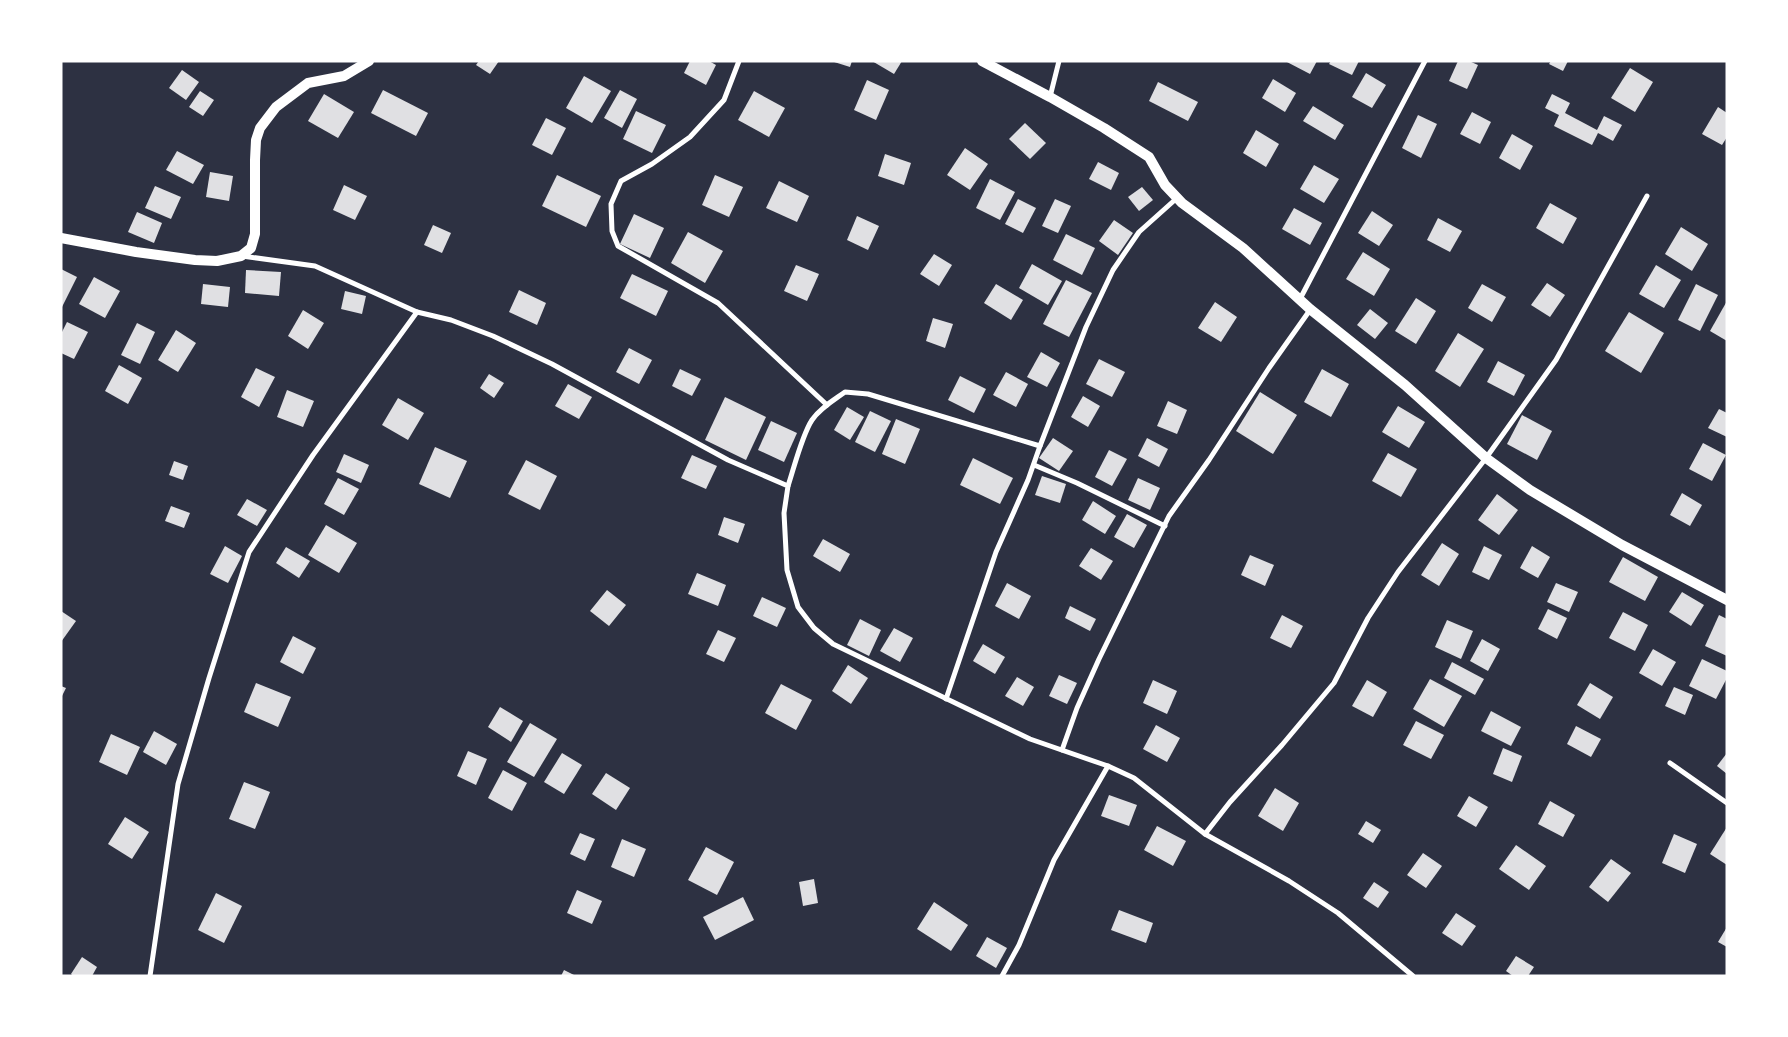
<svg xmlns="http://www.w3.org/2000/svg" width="1788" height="1037" font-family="Rubik,sans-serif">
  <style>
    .building { fill: #e0e0e3 }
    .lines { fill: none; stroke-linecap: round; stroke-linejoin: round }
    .minor { stroke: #fff; stroke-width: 5 }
    .secondary { stroke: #fff; stroke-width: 10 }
  </style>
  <rect width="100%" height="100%" fill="#2d3142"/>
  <g class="building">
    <polygon points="479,61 499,61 490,74 476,65"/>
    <polygon points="690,61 709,61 716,65 706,85 684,73"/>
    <polygon points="831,61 852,61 850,67"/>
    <polygon points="872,61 902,61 894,74"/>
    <polygon points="1285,61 1317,61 1310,74"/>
    <polygon points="1331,61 1359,61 1352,75 1329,64"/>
    <polygon points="1458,61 1469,61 1478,65 1467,89 1449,81"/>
    <polygon points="1551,61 1568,61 1563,71 1549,64"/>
    <polygon points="1630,68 1653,82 1635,112 1611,98"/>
    <polygon points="182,70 199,82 186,100 169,88"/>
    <polygon points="1366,73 1386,85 1372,108 1352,97"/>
    <polygon points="584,76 611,91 592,123 566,108"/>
    <polygon points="1273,79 1296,93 1285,112 1262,98"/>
    <polygon points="867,80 889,90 876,120 854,110"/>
    <polygon points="1158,82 1198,102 1188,121 1149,101"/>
    <polygon points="383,90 428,113 416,136 371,113"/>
    <polygon points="620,90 637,99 622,128 604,118"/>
    <polygon points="200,91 214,100 203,116 189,107"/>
    <polygon points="754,91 785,108 769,137 738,120"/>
    <polygon points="324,94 354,112 338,138 308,121"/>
    <polygon points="1552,94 1570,103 1565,113 1597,130 1604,116 1622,125 1613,141 1598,133 1592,145 1554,126 1559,115 1545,108"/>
    <polygon points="1313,106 1344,125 1335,140 1303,121"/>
    <polygon points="1718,107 1727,113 1727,137 1722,145 1702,134"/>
    <polygon points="636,111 666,125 652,153 623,139"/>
    <polygon points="1472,112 1491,122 1480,144 1460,134"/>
    <polygon points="1418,115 1437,124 1421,158 1402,148"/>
    <polygon points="546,118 566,128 552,155 532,145"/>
    <polygon points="1025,123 1046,143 1030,159 1009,139"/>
    <polygon points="1256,130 1279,144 1266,167 1243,153"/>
    <polygon points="1512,134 1533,146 1520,170 1499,158"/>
    <polygon points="965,148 988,164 970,190 947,175"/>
    <polygon points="177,151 204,165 193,184 166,170"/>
    <polygon points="885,154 911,163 904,185 878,176"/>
    <polygon points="1098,162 1119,173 1111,190 1089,179"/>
    <polygon points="1314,165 1339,179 1324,203 1300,189"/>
    <polygon points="210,172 233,176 229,201 206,197"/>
    <polygon points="557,175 601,196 586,227 542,206"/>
    <polygon points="715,175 743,187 729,217 702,205"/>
    <polygon points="990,179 1015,192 1000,220 976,208"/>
    <polygon points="779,181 809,196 797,222 766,208"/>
    <polygon points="344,185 367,196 355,220 333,210"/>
    <polygon points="155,186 181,197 171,219 145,208"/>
    <polygon points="1142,187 1153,200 1139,211 1128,197"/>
    <polygon points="1018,199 1036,208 1023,233 1005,224"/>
    <polygon points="1055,199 1071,206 1058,233 1042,226"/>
    <polygon points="1550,203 1577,218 1563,244 1536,228"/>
    <polygon points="1294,208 1322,223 1310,245 1282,229"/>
    <polygon points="1372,211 1393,225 1379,246 1358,233"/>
    <polygon points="137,212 162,223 154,243 128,232"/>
    <polygon points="634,214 664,228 650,258 620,244"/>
    <polygon points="857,216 879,226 868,250 847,240"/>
    <polygon points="1438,218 1462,231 1450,252 1427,240"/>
    <polygon points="1114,220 1133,233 1118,255 1099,241"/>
    <polygon points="433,225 451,233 442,253 424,245"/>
    <polygon points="1681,227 1708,244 1692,271 1665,254"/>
    <polygon points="688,232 723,251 705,283 671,263"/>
    <polygon points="1066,234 1095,248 1082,275 1053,260"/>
    <polygon points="1363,252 1390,269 1374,296 1346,279"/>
    <polygon points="934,254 952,265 939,286 920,274"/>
    <polygon points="1032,264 1062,281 1048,305 1019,288"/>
    <polygon points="796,265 819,274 807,301 784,291"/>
    <polygon points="1656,265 1681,280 1664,308 1639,294"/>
    <polygon points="61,269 77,277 61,309"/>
    <polygon points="246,270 281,272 279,296 245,293"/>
    <polygon points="632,274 668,291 656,316 620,298"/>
    <polygon points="94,277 120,291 105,318 79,304"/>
    <polygon points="1066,280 1092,293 1069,337 1043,324"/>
    <polygon points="1547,283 1565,295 1550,317 1531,305"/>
    <polygon points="203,284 230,287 228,307 201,304"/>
    <polygon points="996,284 1023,300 1011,320 984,303"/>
    <polygon points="1482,284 1506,297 1492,322 1468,308"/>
    <polygon points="1696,284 1718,295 1700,331 1678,320"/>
    <polygon points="519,290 546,303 537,325 509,312"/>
    <polygon points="345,291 366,296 362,314 341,309"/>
    <polygon points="1416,298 1436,311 1416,344 1395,331"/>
    <polygon points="1727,301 1727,341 1710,331"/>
    <polygon points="1215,302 1237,317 1221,342 1198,328"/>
    <polygon points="1370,309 1388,323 1375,339 1357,325"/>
    <polygon points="303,310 324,323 308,349 288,336"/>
    <polygon points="1629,312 1664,333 1641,373 1605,351"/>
    <polygon points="933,318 953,324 945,348 926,341"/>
    <polygon points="67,322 88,332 74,359 61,353 61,334"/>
    <polygon points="137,323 155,332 140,364 121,355"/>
    <polygon points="176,330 196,343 178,372 158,360"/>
    <polygon points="1458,333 1484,349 1460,387 1435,371"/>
    <polygon points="629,348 652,360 639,384 616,372"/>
    <polygon points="1041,352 1060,363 1047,387 1027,377"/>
    <polygon points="1099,359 1125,372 1112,397 1086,384"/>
    <polygon points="1498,361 1525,375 1514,396 1487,382"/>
    <polygon points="119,365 142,378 128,404 105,391"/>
    <polygon points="256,368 275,377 259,407 241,397"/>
    <polygon points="680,369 701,379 692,396 672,386"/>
    <polygon points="1322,369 1349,384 1331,417 1304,402"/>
    <polygon points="1006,372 1028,384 1016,407 993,395"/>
    <polygon points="489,374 504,383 494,398 480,388"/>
    <polygon points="960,376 986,389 974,413 948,400"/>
    <polygon points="568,384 592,397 579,419 555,406"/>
    <polygon points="287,390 314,401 303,427 277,417"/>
    <polygon points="1260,392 1297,415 1273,454 1236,431"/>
    <polygon points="1083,396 1100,406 1088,427 1071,417"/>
    <polygon points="725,397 766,417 746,460 705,440"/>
    <polygon points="398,398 424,413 408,440 382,425"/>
    <polygon points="1168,401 1187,410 1177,434 1157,426"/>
    <polygon points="1398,406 1425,422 1409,448 1382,432"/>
    <polygon points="847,407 864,417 850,440 834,430"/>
    <polygon points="1719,409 1727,413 1727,437 1708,428"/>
    <polygon points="870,411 891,421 875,452 855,442"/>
    <polygon points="1522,415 1552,431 1537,460 1507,444"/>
    <polygon points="896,419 920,429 905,464 882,454"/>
    <polygon points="771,421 797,433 784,462 758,450"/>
    <polygon points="1053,438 1073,451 1059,471 1039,458"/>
    <polygon points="1147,438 1168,449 1159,467 1138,456"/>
    <polygon points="1703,443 1726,455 1712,481 1689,469"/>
    <polygon points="435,447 467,461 450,498 419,484"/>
    <polygon points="1109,450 1127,459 1112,486 1095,477"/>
    <polygon points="1388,453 1417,469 1401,497 1372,481"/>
    <polygon points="344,454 369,465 361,483 336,472"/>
    <polygon points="692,455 717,466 706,489 681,478"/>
    <polygon points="973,458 1013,478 1000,504 960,485"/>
    <polygon points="526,460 557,476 540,510 508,494"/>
    <polygon points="174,461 188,466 183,480 169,475"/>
    <polygon points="1042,476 1066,484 1060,503 1035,495"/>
    <polygon points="338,478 359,489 344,515 324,504"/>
    <polygon points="1138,478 1160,488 1150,510 1128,500"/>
    <polygon points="1682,493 1702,505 1690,526 1670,515"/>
    <polygon points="1497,494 1518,510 1499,535 1478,520"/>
    <polygon points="247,499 267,510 257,526 237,515"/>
    <polygon points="1093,501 1116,516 1105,534 1082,520"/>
    <polygon points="171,506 190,513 184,528 165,521"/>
    <polygon points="1127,514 1147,525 1134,548 1114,537"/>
    <polygon points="724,517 745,524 738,543 718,535"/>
    <polygon points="326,525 357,543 339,573 308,555"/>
    <polygon points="823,539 850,554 840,572 813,556"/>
    <polygon points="1442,543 1459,554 1439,586 1421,575"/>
    <polygon points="225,546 242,556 228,583 210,574"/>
    <polygon points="1484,546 1502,555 1489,580 1472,572"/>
    <polygon points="1532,546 1550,557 1538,578 1520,568"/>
    <polygon points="286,547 310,561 299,578 276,563"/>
    <polygon points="1091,548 1113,561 1101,580 1079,566"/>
    <polygon points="1250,555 1274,565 1265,586 1241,575"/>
    <polygon points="1623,557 1658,577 1645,601 1609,582"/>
    <polygon points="697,573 726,585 718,606 688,594"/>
    <polygon points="1007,583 1031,596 1019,619 995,606"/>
    <polygon points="1556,583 1578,592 1569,612 1547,602"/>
    <polygon points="607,590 626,605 609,626 590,611"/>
    <polygon points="1682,592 1704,605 1691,626 1669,612"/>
    <polygon points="762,597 786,608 777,627 753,616"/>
    <polygon points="1070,606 1096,619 1090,631 1065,618"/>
    <polygon points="1548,609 1567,618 1557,639 1538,629"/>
    <polygon points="61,611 76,621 61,642"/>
    <polygon points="1623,612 1648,625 1635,651 1609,638"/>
    <polygon points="1282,615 1303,626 1291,648 1270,638"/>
    <polygon points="1719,615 1727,619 1727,656 1705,646"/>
    <polygon points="860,619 881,630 869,656 847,645"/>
    <polygon points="1447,620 1473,631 1461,659 1435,647"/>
    <polygon points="894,628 913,638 900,662 880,651"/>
    <polygon points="718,630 736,638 724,662 706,654"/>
    <polygon points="293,636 316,648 303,674 280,662"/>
    <polygon points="1482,639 1500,649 1488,671 1470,661"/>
    <polygon points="983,644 1005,657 995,674 973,661"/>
    <polygon points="1653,649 1676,662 1662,686 1639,673"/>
    <polygon points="1702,659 1727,671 1727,678 1716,699 1689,686"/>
    <polygon points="1452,662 1484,679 1475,695 1444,678"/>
    <polygon points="848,665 868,678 851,704 832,691"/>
    <polygon points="1059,675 1077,683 1067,704 1049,696"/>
    <polygon points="1017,677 1034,687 1023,706 1005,696"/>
    <polygon points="1430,679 1462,696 1444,727 1413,709"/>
    <polygon points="1153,680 1177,691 1167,714 1143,703"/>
    <polygon points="1367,680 1387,692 1373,717 1352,706"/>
    <polygon points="256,683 291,697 278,727 244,712"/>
    <polygon points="1590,683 1613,697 1600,719 1577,705"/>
    <polygon points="781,684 812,700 796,730 765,713"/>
    <polygon points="61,686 66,688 61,698"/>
    <polygon points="1674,687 1693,695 1685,715 1665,706"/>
    <polygon points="500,707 523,721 511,742 488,727"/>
    <polygon points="1491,711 1521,727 1511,746 1481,731"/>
    <polygon points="1416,721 1444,735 1431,759 1403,745"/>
    <polygon points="530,723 557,739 534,777 507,762"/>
    <polygon points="1156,725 1180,738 1167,762 1143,749"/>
    <polygon points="1576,726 1601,739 1591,757 1567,744"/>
    <polygon points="154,731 177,744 166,765 143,752"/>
    <polygon points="111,734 140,747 127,775 99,762"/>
    <polygon points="1503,748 1522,756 1512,782 1493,774"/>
    <polygon points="468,751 487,759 476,785 457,776"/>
    <polygon points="562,753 582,765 564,794 544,782"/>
    <polygon points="1727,753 1727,774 1717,766"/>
    <polygon points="503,770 527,783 512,811 488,798"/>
    <polygon points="606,773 630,788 616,810 592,794"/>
    <polygon points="244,782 270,792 255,829 229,819"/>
    <polygon points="1275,788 1299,803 1283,831 1258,816"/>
    <polygon points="1109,795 1137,805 1129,826 1101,816"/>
    <polygon points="1469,796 1488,807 1476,827 1457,816"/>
    <polygon points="1550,801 1575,815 1563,837 1538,824"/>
    <polygon points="125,817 149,832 132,859 108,844"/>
    <polygon points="1366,821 1381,830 1373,843 1358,834"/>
    <polygon points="1157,826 1186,841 1173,866 1144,850"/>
    <polygon points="1727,827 1727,865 1710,854"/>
    <polygon points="580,833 595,839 585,861 570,854"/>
    <polygon points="1674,834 1697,844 1685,873 1662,863"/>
    <polygon points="622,839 646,849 634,877 611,867"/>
    <polygon points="1516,845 1546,866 1529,890 1499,869"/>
    <polygon points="706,847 734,862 717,895 688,880"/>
    <polygon points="1423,853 1442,866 1426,888 1407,875"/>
    <polygon points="1611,859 1631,873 1608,902 1589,887"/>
    <polygon points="814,879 818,903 803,906 799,882"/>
    <polygon points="1374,882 1389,892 1378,908 1363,898"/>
    <polygon points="577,890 602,901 592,924 567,913"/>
    <polygon points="216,893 242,906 224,943 198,930"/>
    <polygon points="743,897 754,920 715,940 703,917"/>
    <polygon points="934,902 968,925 951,951 917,929"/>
    <polygon points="1119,910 1153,923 1146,943 1111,930"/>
    <polygon points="1456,913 1476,926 1462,946 1442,933"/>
    <polygon points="1727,927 1727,947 1718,942"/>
    <polygon points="987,937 1007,948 996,968 976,956"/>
    <polygon points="1516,956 1534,967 1528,976 1513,976 1506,971"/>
    <polygon points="82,957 97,967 92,976 73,976 71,974"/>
    <polygon points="564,970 576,976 561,976"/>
  </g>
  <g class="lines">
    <g class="minor">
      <polyline points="739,61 724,100 690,137 652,164 621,181 611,204 612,231 618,246 718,303 827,405"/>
      <polyline points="1050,97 1059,61"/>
      <polyline points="1300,299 1425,61"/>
      <polyline points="417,312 451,320 493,336 552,364 728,460 788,486 784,513 787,570 798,607 814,628 833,644 1030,739 1108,766 1134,778 1205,834 1289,881 1338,913 1413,976"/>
      <polyline points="1034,465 1077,483 1165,526"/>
      <path d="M788,486C794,468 802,435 812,420C820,408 834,400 845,392L868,394L1040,446L1086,327L1113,270L1139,232L1177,198"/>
      <polyline points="946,699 996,552 1028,480 1040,446"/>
      <polyline points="1062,750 1077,708 1099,659 1169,516 1209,460 1269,368 1310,310"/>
      <polyline points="1670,763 1727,803"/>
      <polyline points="1205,834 1230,802 1282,745 1334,683 1368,618 1398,572 1486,458 1556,360 1647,196"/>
      <polyline points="150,976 178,784 209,678 249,552 313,455 417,312 315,266 242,256"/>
      <polyline points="1002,976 1019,945 1054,860 1108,766"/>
    </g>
    <g class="secondary">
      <polyline points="982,61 1050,97 1104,128 1149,157 1165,185 1182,203 1243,248 1310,309 1405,385 1486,458 1530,490 1622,545 1727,600"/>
      <polyline points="61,238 136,252 195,260 217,261 241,256 251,248 255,234 255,160 256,140 260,128 276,107 308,83 344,76 369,61"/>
    </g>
  </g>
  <rect width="1788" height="1037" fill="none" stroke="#ffffff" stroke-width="125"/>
</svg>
